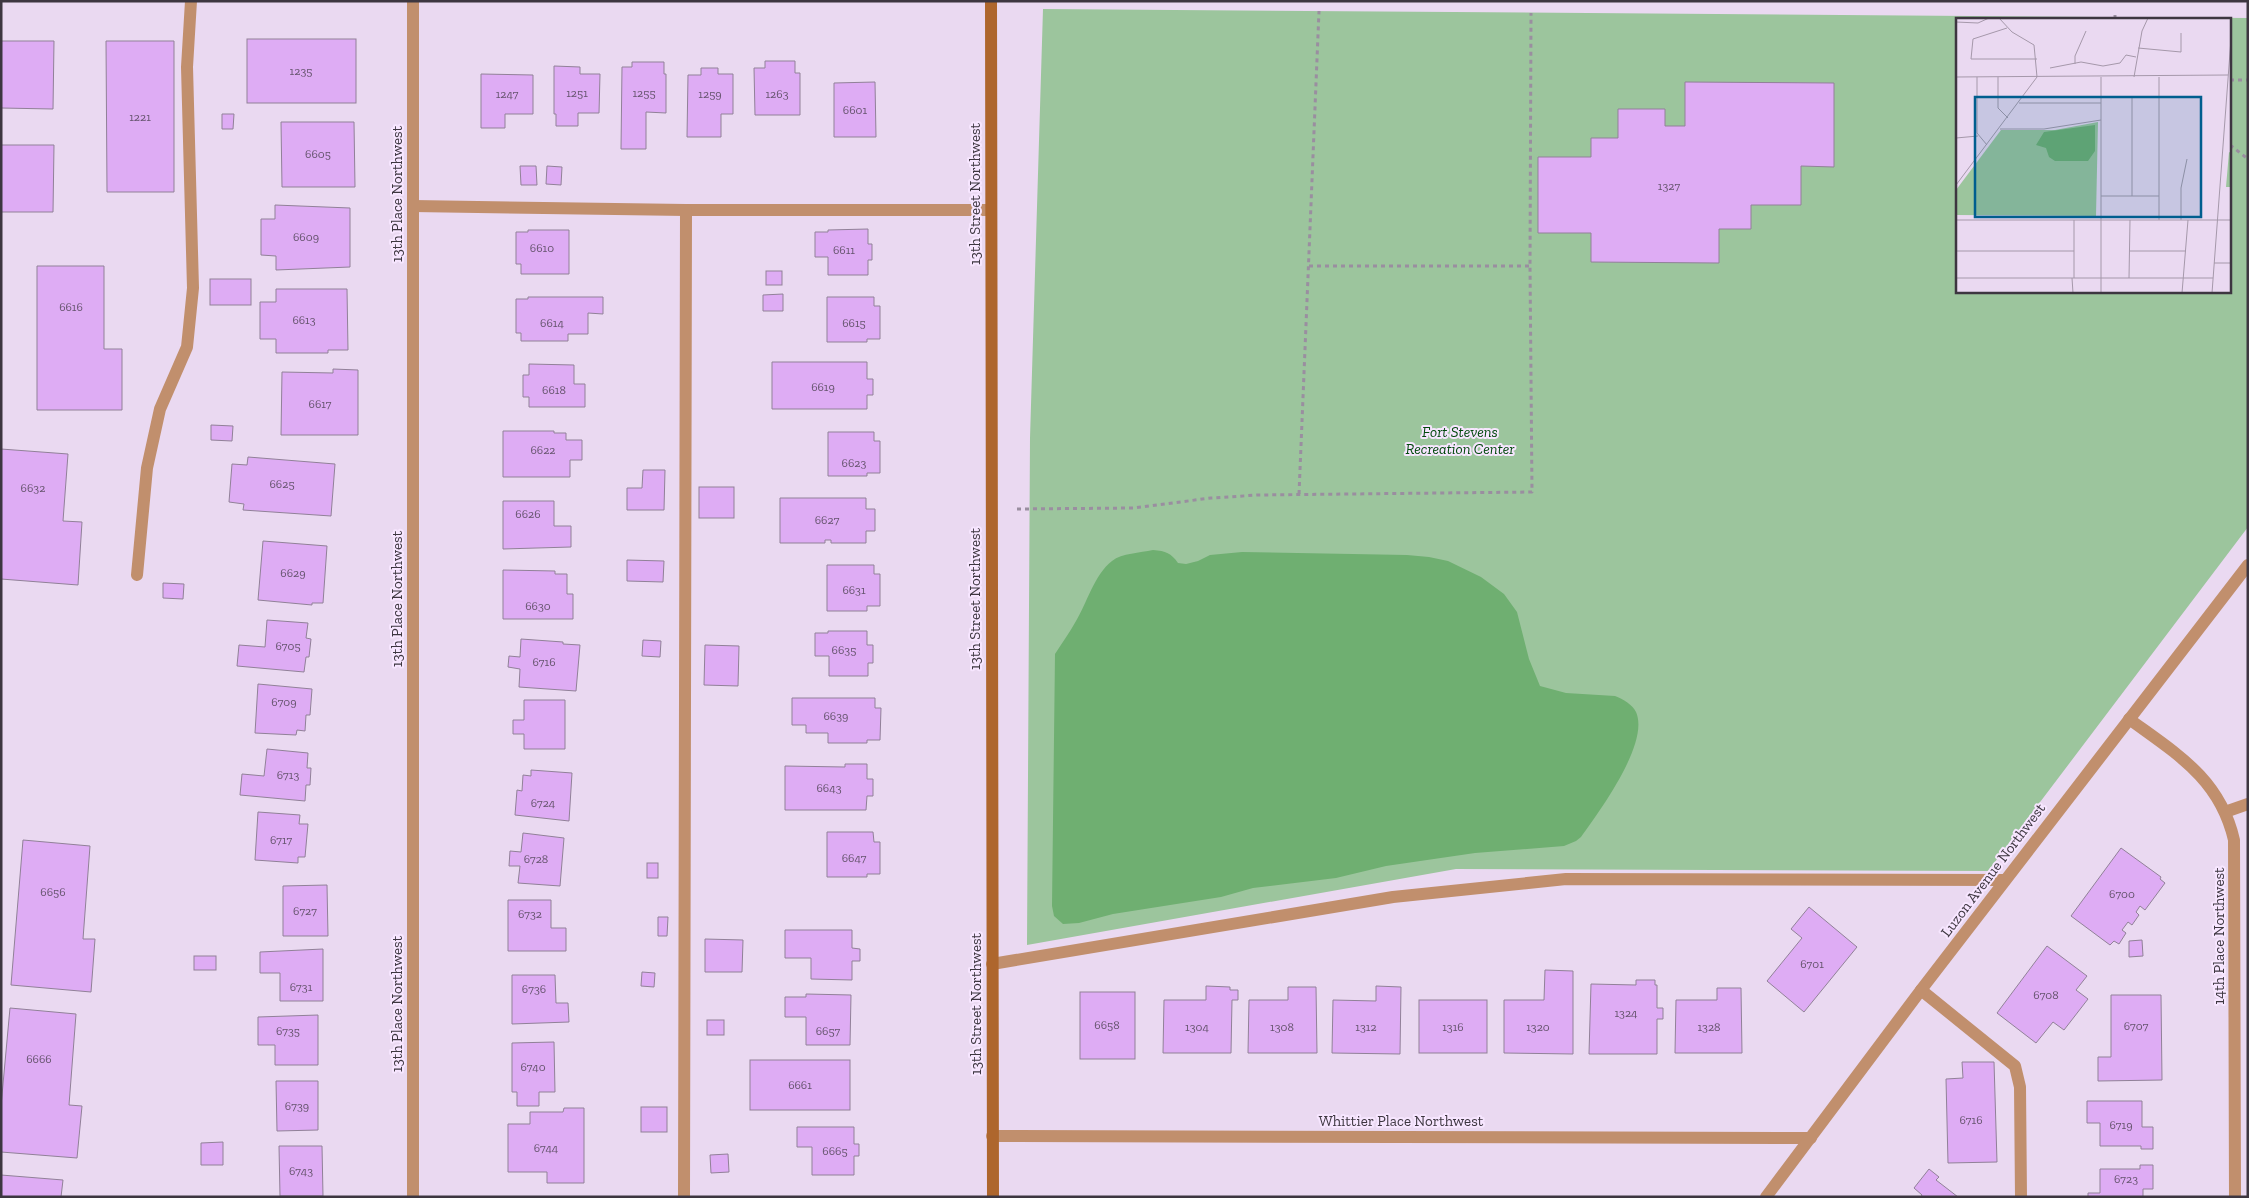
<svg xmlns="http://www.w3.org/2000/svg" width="2249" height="1198" font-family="'Zilla Slab',serif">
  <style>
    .green { fill: #9cc59d; fill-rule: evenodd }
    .forest { fill: #6faf71 }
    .building { fill: #deacf4; stroke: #918198 }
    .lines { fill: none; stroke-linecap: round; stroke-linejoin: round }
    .path { stroke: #9a8ea0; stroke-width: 3; stroke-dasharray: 4 4; stroke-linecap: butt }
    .lane { stroke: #c18f6d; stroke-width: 12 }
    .street { stroke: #c18f6d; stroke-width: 12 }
    .secondary { stroke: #ae662d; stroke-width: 12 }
    .labels { text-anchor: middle; stroke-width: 4; stroke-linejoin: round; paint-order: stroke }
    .number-label { font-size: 12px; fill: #65546d }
    .street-label { font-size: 15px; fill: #3d3640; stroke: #f7e6ff }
    .park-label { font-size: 15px; font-style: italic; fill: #00490c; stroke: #f7e6ff }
    .inset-road { fill: none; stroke: #a598aa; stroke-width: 1 }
    .view { fill: #005e8f; fill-opacity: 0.15; stroke: #005e8f; stroke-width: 2.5 }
    .inset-edge { fill: none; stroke: #3d3640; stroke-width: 2.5 }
  </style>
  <rect width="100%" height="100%" fill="#ead9f1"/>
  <path class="green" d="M1043,9L2248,18V527L1988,871L1456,869L1027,945L1030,438ZM1958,19H2230V291H1958Z"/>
  <path class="forest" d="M1153,550C1166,551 1171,553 1178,563L1186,564L1198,561L1210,555L1242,552L1407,555L1429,557L1448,561L1481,577L1504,594L1517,612L1529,659L1540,686L1566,693L1615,696C1623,699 1633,705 1636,712C1650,743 1599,812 1581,837L1576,841L1564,846L1475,853L1386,866L1336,878L1253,888L1221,897L1113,914L1079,923L1063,924L1054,916L1052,906L1055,654C1062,643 1070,632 1076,621C1087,603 1094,575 1112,561C1122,553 1140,553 1153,550Z"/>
  <g class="building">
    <rect x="247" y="39" width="109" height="64"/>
    <polygon points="1,41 54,41 53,109 1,108"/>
    <polygon points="106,41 174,41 174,192 107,192"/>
    <polygon points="765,61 795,61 795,73 800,73 800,115 755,115 754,68 765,68"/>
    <polygon points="632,62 664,62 664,74 666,74 666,113 646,112 646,149 621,149 622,67 632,67"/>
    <polygon points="554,66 580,67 580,74 600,74 599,113 578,113 578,126 556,126 556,114 554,114"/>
    <polygon points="701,68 718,68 718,74 733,74 733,114 721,114 721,137 687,137 688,75 701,75"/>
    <polygon points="481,74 533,75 533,114 505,114 505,128 481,128"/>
    <polygon points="875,82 876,137 834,137 834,83"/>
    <polygon points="1685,82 1834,83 1834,167 1801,166 1801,205 1751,205 1751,229 1719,229 1719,263 1591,262 1591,233 1538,233 1538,157 1591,157 1591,138 1618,138 1618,109 1665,109 1665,126 1685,126"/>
    <polygon points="222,114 234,114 233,129 222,129"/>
    <polygon points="281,122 354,122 355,187 282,187"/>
    <polygon points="1,145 54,145 53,212 1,212"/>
    <polygon points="520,166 536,166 537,185 521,185"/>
    <polygon points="547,166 562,167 561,185 546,184"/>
    <polygon points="275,205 350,208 350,267 276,270 276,256 261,255 261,219 275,219"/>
    <polygon points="868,229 868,244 872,244 872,260 868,260 868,275 828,275 828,257 815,257 815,232 828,232 828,230"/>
    <polygon points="528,230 569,230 569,274 521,274 521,264 516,264 516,232 528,232"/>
    <polygon points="37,266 104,266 104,349 122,349 122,410 37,410"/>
    <rect x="766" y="271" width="16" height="14"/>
    <rect x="210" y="279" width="41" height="26"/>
    <polygon points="276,289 347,289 348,350 328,350 328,353 276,353 276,339 260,339 260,302 276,302"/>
    <polygon points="783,294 783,311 763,311 763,295"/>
    <polygon points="528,297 603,297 603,314 588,313 588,334 568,334 568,341 521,341 521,333 516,333 516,299 528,299"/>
    <polygon points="827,297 874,297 874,306 880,306 880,339 867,339 867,342 827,342"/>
    <polygon points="772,362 867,362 867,379 873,379 873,395 867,395 867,409 772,409"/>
    <polygon points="529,364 574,365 574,384 585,384 585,407 529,407 529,397 523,397 523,375 529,375"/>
    <polygon points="333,369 358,370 358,435 281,435 282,372 333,373"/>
    <polygon points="211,425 233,426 232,441 211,440"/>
    <polygon points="503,431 554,431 554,433 566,433 566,440 582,440 582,460 570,460 570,477 503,477"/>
    <polygon points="828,432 874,432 874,441 880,441 880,473 867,473 867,476 828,476"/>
    <polygon points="1,449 68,454 63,521 82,522 78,585 1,579"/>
    <polygon points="248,457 335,464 331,516 243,510 244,504 229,502 232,464 247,465"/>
    <polygon points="643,470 665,470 664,510 627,510 627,488 642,488"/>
    <rect x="699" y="487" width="35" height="31"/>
    <polygon points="780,498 866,498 866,509 875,509 875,531 866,531 866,543 831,543 831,540 825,540 825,543 780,543"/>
    <polygon points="503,501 554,501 554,526 571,526 571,547 503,549"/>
    <polygon points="263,541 327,546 323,603 312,603 312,605 258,600"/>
    <polygon points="627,560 664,561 663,582 627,581"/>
    <polygon points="827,565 874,565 874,574 880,574 880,606 867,606 867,611 827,611"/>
    <polygon points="503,570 555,571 555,574 567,574 567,594 573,594 573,619 503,619"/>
    <polygon points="163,583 184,584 183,599 163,598"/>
    <polygon points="267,620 308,623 306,638 311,639 309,657 306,657 304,672 237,666 239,645 265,647"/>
    <polygon points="828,631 867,631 867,645 873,645 873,663 868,663 868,676 829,676 829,656 815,656 815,633 828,633"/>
    <polygon points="521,639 563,642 563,644 580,645 576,691 519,687 520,669 508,667 509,656 520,657"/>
    <polygon points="643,640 661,641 660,657 642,656"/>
    <polygon points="705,645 739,646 738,686 704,685"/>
    <polygon points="258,684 312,689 310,715 306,715 305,731 297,730 296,735 255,733"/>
    <polygon points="792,698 875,698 875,708 881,708 880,740 867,740 867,743 828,743 828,733 806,733 806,725 792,725"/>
    <polygon points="524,700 565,700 565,749 524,749 524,734 513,734 513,720 524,720"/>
    <polygon points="267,749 308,753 307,768 311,768 310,785 306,785 305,801 240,795 242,774 264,776"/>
    <polygon points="845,764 867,764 867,779 873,779 873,796 867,796 866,810 785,810 785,766 845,767"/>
    <polygon points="531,770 572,773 569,821 515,815 517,790 522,791 523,775 531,776"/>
    <polygon points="258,812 300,815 299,824 308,824 305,857 298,857 298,863 255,860"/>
    <polygon points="827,832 873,832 874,842 880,842 880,874 867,874 867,877 827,877"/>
    <polygon points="523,833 564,838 560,886 518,883 520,866 509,866 510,851 521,852"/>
    <polygon points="23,840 90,846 83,939 95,939 91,992 11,985"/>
    <polygon points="2121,848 2161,877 2160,879 2165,883 2145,910 2140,906 2136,912 2139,915 2132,925 2128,922 2122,930 2126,933 2119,944 2114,941 2110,945 2071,916"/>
    <rect x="647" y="863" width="11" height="15"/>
    <polygon points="327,885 328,936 283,936 283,886"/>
    <polygon points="508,900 551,900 551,928 566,928 566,951 508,951"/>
    <polygon points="1809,907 1857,947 1804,1012 1767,981 1802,938 1791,929"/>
    <polygon points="658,917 668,917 667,936 658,936"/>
    <polygon points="785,930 852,930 852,948 860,949 860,961 852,961 852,980 811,979 811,958 785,958"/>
    <polygon points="705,939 743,940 742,972 705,972"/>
    <polygon points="2142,940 2143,956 2129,957 2129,941"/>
    <polygon points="2047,946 2087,976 2076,990 2088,999 2064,1030 2053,1022 2036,1043 1997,1013"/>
    <polygon points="323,949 323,1001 280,1001 280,973 260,973 260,952"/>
    <rect x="194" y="956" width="22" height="14"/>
    <polygon points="1545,970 1573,971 1573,1054 1504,1053 1504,1000 1544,1000"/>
    <polygon points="642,972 655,973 654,987 641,986"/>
    <polygon points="512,975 555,975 556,1003 568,1003 569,1022 512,1024"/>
    <polygon points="1636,980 1655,980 1655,985 1657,985 1657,1008 1663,1008 1663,1019 1657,1019 1657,1054 1589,1054 1591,984 1636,985"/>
    <polygon points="1206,986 1230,987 1230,990 1238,990 1238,1000 1232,1000 1231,1053 1163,1053 1164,1000 1206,1000"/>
    <polygon points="1376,986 1401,987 1400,1054 1332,1053 1333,1000 1376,1001"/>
    <polygon points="1288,987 1316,987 1317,1053 1248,1053 1249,1000 1288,1000"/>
    <polygon points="1717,988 1741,988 1742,1053 1675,1053 1676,1000 1717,1000"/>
    <rect x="1080" y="992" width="55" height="67"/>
    <polygon points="806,994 851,995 850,1045 806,1045 806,1017 785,1017 785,997 806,997"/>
    <polygon points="2111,995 2161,995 2162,1080 2098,1081 2098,1057 2111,1057"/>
    <rect x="1419" y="1000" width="68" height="53"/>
    <polygon points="10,1008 76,1014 69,1105 82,1106 77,1158 1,1152 1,1106"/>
    <polygon points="318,1015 318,1065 275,1065 275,1045 258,1045 258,1017"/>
    <rect x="707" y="1020" width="17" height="15"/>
    <polygon points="554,1042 555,1092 539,1092 539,1106 517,1106 517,1092 512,1092 512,1043"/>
    <rect x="750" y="1060" width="100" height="50"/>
    <polygon points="1962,1062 1994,1062 1997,1162 1948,1163 1946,1079 1963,1078"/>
    <polygon points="276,1081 318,1081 318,1130 277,1131"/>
    <polygon points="2087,1101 2142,1101 2142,1127 2153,1127 2153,1149 2141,1149 2141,1146 2100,1146 2100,1123 2087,1123"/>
    <rect x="641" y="1107" width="26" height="25"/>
    <polygon points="564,1108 584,1108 584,1183 547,1183 547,1172 508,1172 508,1124 530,1124 530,1112 563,1112"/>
    <polygon points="797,1127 854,1127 854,1144 859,1144 859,1156 854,1156 854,1175 812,1175 812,1147 797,1147"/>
    <polygon points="223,1142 223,1165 201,1165 201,1143"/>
    <polygon points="279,1146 322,1146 323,1196 280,1196"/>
    <polygon points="728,1154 729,1172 711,1173 710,1155"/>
    <polygon points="2140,1165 2153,1165 2153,1189 2143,1189 2143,1197 2088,1197 2088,1193 2100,1193 2100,1169 2140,1169"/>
    <polygon points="1929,1169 1939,1177 1936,1180 1958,1197 1921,1197 1922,1195 1914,1188"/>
    <polygon points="1,1175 63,1180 61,1197 1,1197"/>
  </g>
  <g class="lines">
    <g class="path">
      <polyline points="2115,19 2115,13"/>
      <polyline points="2230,80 2248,80"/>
      <polyline points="2230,145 2248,159"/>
      <polyline points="1309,266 1530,266"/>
      <polyline points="1299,494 1319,11"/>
      <polyline points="1017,509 1133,508 1211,498 1258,495 1532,492 1530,266 1531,13"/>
    </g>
    <g class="lane">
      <polyline points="413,206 686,210 991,210"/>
      <polyline points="137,575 147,468 160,409 187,347 193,288 187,67 191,1"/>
      <polyline points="2225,812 2248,804"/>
      <polyline points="992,964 1393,897 1566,879 2005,880"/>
      <polyline points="1921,990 2015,1066 2020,1087 2021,1197"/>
      <polyline points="684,1197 686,210"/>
    </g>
    <g class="street">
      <path d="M2129,719C2177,754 2220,779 2234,840L2235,1197"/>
      <polyline points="992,1136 1811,1138"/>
      <polyline points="413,1197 413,1"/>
      <polyline points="1766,1197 1921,990 2248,565"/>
    </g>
    <polyline class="secondary" points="991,1 993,1197"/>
  </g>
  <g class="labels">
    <g class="number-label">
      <text x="301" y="75">1235</text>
      <text x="577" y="97">1251</text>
      <text x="644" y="97">1255</text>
      <text x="507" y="98">1247</text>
      <text x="710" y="98">1259</text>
      <text x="777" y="98">1263</text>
      <text x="855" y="114">6601</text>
      <text x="140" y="121">1221</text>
      <text x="318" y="158">6605</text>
      <text x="1669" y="190">1327</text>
      <text x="306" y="241">6609</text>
      <text x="542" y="252">6610</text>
      <text x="844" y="254">6611</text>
      <text x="71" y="311">6616</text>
      <text x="304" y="324">6613</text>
      <text x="552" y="327">6614</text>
      <text x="854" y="327">6615</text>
      <text x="823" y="391">6619</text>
      <text x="554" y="394">6618</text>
      <text x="320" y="408">6617</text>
      <text x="543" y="454">6622</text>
      <text x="854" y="467">6623</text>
      <text x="282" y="488">6625</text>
      <text x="33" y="492">6632</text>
      <text x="528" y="518">6626</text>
      <text x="827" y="524">6627</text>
      <text x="293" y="577">6629</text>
      <text x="854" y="594">6631</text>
      <text x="538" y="610">6630</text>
      <text x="288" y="650">6705</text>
      <text x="844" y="654">6635</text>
      <text x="544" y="666">6716</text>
      <text x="284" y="706">6709</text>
      <text x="836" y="720">6639</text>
      <text x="288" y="779">6713</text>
      <text x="829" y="792">6643</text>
      <text x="543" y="807">6724</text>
      <text x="281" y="844">6717</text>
      <text x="854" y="862">6647</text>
      <text x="536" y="863">6728</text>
      <text x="53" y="896">6656</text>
      <text x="2122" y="898">6700</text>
      <text x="305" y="915">6727</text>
      <text x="530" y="918">6732</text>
      <text x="1812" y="968">6701</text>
      <text x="301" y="991">6731</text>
      <text x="534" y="993">6736</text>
      <text x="2046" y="999">6708</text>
      <text x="1626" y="1017">1324</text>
      <text x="1107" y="1029">6658</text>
      <text x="2136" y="1030">6707</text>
      <text x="1197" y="1031">1304</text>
      <text x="1282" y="1031">1308</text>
      <text x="1366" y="1031">1312</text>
      <text x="1453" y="1031">1316</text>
      <text x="1538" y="1031">1320</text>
      <text x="1709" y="1031">1328</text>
      <text x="288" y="1035">6735</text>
      <text x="828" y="1035">6657</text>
      <text x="39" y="1063">6666</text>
      <text x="533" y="1071">6740</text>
      <text x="800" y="1089">6661</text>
      <text x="297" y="1110">6739</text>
      <text x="1971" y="1124">6716</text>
      <text x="2121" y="1129">6719</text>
      <text x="546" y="1152">6744</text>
      <text x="835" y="1155">6665</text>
      <text x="301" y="1175">6743</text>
      <text x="2126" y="1183">6723</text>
    </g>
    <g class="street-label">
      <text transform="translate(397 194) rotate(-90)" y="5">13th Place Northwest</text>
      <text transform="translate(975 194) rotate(-90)" y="5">13th Street Northwest</text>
      <text transform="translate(397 599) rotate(-90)" y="5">13th Place Northwest</text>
      <text transform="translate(975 599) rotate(-90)" y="5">13th Street Northwest</text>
      <text transform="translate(1993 870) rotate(-53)" y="5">Luzon Avenue Northwest</text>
      <text transform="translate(2219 936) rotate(-90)" y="5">14th Place Northwest</text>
      <text transform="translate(397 1004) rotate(-90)" y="5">13th Place Northwest</text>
      <text transform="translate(976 1004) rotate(-90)" y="5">13th Street Northwest</text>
      <text x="1401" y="1126">Whittier Place Northwest</text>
    </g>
    <g class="park-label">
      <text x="1460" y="437">Fort Stevens<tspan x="1460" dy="17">Recreation Center</tspan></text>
    </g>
  </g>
  <g transform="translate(1956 18)">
    <rect width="275" height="275" fill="#ead9f1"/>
    <path d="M142,104L140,198L0,197V172L45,112H99ZM273,134L275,135V169H270Z" fill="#9cc59d"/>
    <path d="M139,107V133L132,143H99L93,139L90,130L80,127L88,114Z" fill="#6faf71"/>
    <path class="inset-road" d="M0,4L22,5L33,0M51,10L17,21L15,41H81M182,30L225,34V15M119,46V38L130,13M94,50L125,44L147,48L164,45L170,37L180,39M0,59L272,57M21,59V115L31,127M42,59V90L52,100M145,59V275M178,59L186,13L192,0M145,79H203M63,85H145M44,111H88L145,102M0,120L22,118M0,167L81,59L78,27L56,14L43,0M145,178H203M176,178V79M0,202H275M203,202V59M225,202V170L231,141M0,233H118M174,233H230M258,245H275M0,260H257M116,260L117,275M118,260V202M173,260L174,202M226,275L232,202M256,275L275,21"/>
    <path class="view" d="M19,79H245V199H19Z"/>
    <rect width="275" height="275" class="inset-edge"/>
  </g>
  <rect width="2249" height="1198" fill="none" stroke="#3d3640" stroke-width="5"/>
</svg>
